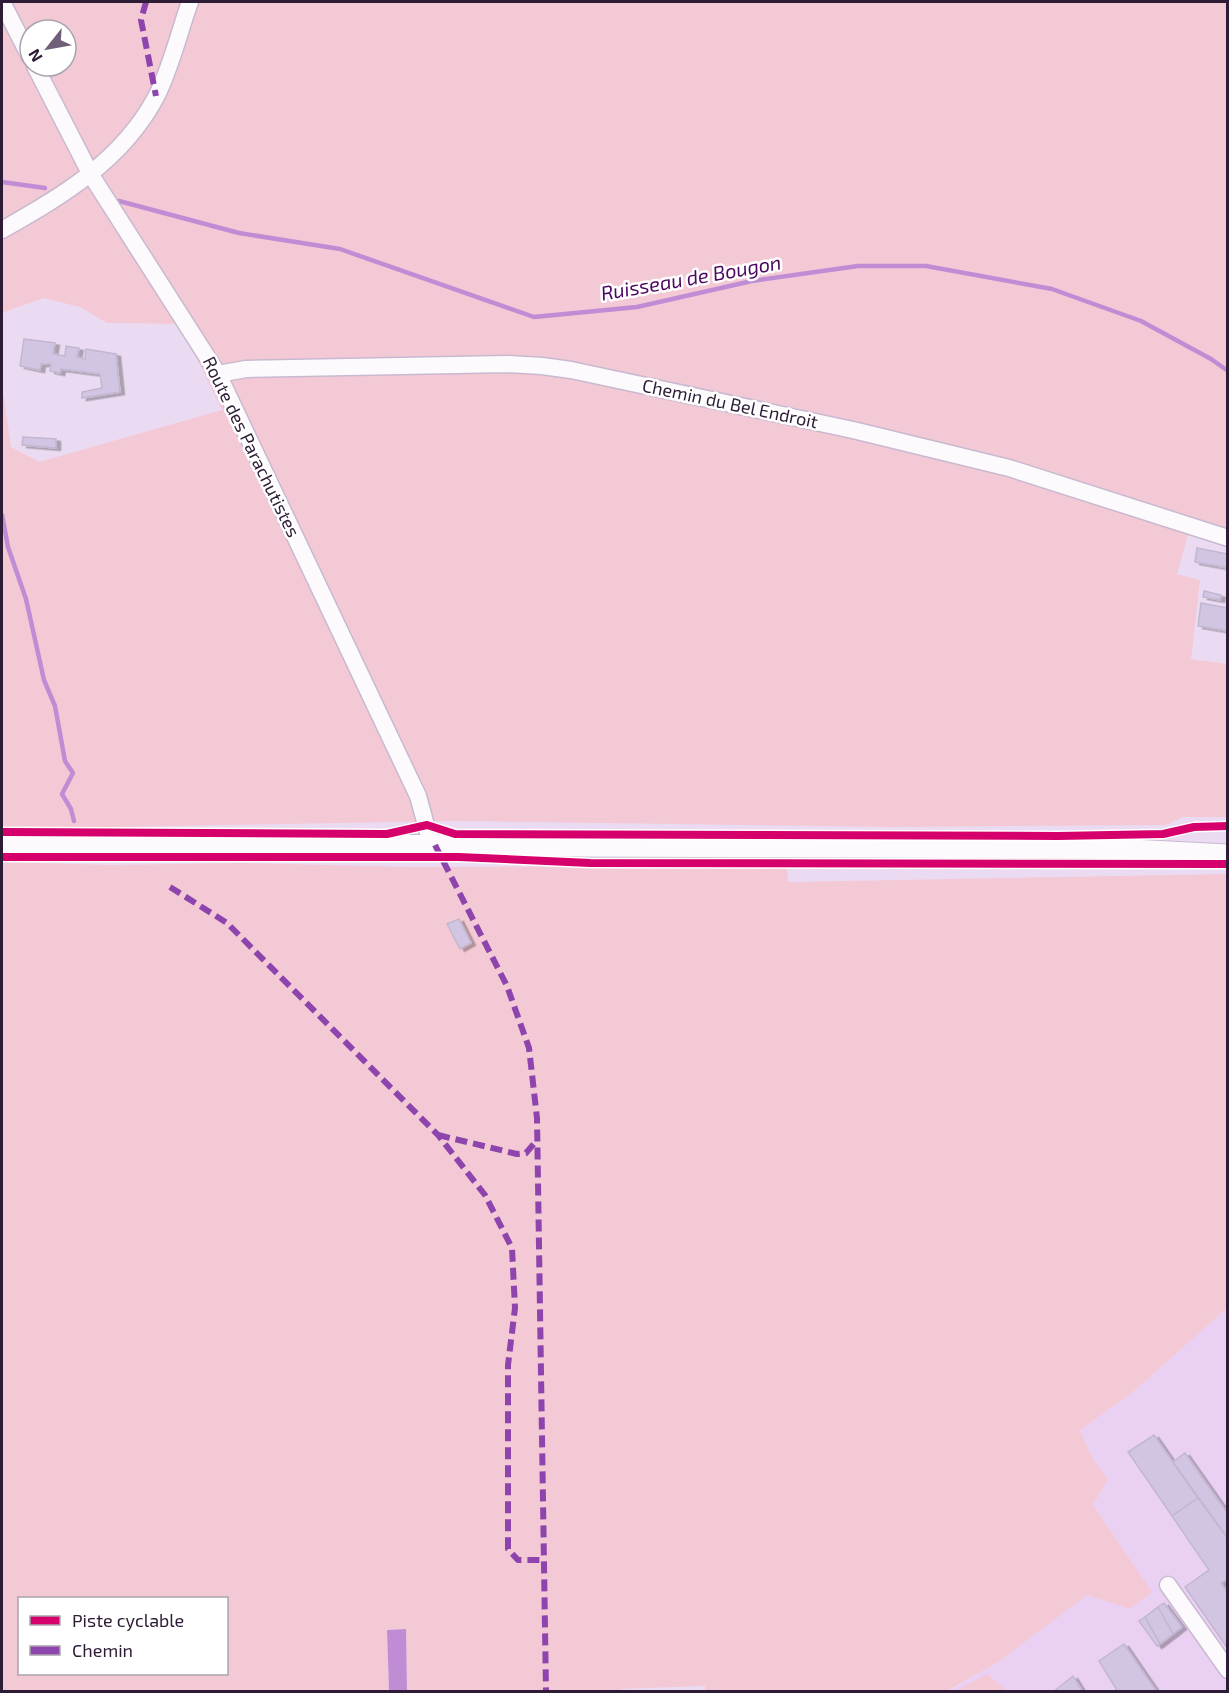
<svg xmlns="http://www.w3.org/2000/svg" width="1229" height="1693" font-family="'Exo 2',sans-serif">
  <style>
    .built { fill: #ead1f4 }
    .green { fill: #f3c9d5; fill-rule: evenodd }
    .water { fill: #c08dd5 }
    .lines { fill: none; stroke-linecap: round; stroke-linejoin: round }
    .stream { stroke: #c08dd5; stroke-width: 4.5 }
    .building { fill: #d2c5e4; stroke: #c2b7cf; stroke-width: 1.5; filter: url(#shadow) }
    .minor-casing { stroke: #c9b9d0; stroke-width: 19 }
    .major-casing { stroke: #c9b9d0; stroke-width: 23 }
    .minor { stroke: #fcfafd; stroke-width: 16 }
    .major { stroke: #fcfafd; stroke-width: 21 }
    .quiet { stroke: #8e44ad; stroke-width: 6; stroke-dasharray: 12 6; stroke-linecap: butt }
    .cycleway-casing { stroke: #fff; stroke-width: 11 }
    .cycleway { stroke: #d6006c; stroke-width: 8 }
    .labels { text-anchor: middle; stroke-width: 5; stroke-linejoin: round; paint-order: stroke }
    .street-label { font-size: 18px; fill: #2e1c36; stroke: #fff }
    .water-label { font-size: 20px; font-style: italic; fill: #4b0760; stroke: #fff }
  </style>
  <defs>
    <filter id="shadow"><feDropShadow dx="4.5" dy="2.5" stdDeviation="0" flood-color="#0004"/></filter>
  </defs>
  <rect width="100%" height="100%" fill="#ebdbf2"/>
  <polygon class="built" points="1227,1308 1227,1691 947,1692 1000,1661 1087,1594 1130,1609 1093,1505 1108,1479 1092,1457 1080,1430 1133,1392"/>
  <g class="green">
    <path d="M2,2H1227V528L1193,517L1177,574L1200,580L1191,659L1227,664V817H1183L1166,825L897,827L456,821L2,829V384L11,447L39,462L222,410L180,324L107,323L80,307L43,298L2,313ZM30,30H66V66H30Z"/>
    <path d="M2,862L111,865L242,863L413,867L787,866L788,882L1227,874V1308L1133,1392L1080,1430L1092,1457L1108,1479L1093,1505L1152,1592L1130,1609L1087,1595L1000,1661L947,1691L705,1692V1686L621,1689V1692L407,1691L406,1629L387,1630L389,1691H2ZM20,1598H226V1674H20Z"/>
    <polygon points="987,1674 1007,1691 955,1691"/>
  </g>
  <polygon class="water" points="406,1629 407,1691 389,1691 387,1630"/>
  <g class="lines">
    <g class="stream">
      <polyline points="2,182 45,188"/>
      <polyline points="119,201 239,233 340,249 534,317 637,307 752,281 858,266 926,266 1052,289 1141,321 1211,359 1228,371"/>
      <polyline points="2,515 8,547 26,599 44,680 55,706 65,761 73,773 62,794 71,809 74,821"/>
    </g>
  </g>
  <g class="building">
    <polygon points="24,339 55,343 53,354 65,356 66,346 79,348 77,357 85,359 86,349 116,354 120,392 82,398 82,392 102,388 100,374 61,369 60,373 50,371 51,364 41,364 40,370 20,366"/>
    <polygon points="23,437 56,439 56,448 22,445"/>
    <polygon points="1197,548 1228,554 1228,568 1195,562"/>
    <polygon points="1204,591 1221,595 1220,600 1203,597"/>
    <polygon points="1201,603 1228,608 1228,631 1198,626"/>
    <polygon points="459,919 471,943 460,949 447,924"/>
    <polygon points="1154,1435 1198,1498 1172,1516 1128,1452"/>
    <polygon points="1185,1453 1228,1514 1228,1539 1173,1462"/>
    <polygon points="1198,1498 1228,1539 1228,1579 1221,1583 1228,1593 1228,1649 1185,1587 1209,1570 1172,1516"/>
    <polygon points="1164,1603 1182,1627 1173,1634 1158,1607"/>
    <polygon points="1158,1607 1173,1634 1160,1644 1145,1617"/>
    <polygon points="1145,1617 1160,1644 1157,1646 1139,1621"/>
    <polygon points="1124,1644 1157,1692 1118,1692 1099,1661"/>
    <polygon points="1073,1676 1083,1692 1053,1692"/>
  </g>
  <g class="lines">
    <defs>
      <g id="minor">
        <polyline points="2,2 30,57"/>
        <polyline points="35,66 91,175 218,374 418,796 429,836 435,845"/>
        <path d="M2,230C62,196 122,161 156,97C171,68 179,32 190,2"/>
        <polyline points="218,374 246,369 508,364 542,366 571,370 853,430 1009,468 1228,538"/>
        <polyline points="1168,1585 1228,1670"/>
      </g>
      <polyline id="major" points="2,844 1091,848 1228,855"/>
    </defs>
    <use href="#minor" class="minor-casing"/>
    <use href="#major" class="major-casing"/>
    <use href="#minor" class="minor"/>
    <use href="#major" class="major"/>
    <g class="quiet">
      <polyline points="146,2 141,20 156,96"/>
      <polyline points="435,845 507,986 529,1048 537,1118 546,1692"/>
      <polyline points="170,887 227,923 438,1135 485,1195 512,1248 515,1308 508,1365 508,1549 518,1560 544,1560"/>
      <polyline points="438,1135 517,1154 526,1153 537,1140"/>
    </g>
    <defs>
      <g id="cycleway">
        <polyline points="2,832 387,834 427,825 455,834 1058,836 1163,834 1194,827 1228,826"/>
        <polyline points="2,857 459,857 590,863 1228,864"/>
      </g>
    </defs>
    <use href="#cycleway" class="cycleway-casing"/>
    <use href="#cycleway" class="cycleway"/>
  </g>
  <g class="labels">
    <g class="street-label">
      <text transform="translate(730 404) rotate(12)" y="6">Chemin du Bel Endroit</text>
      <text transform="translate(251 447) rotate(64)" y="6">Route des Parachutistes</text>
    </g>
    <g class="water-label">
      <text transform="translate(691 278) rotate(-10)" y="7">Ruisseau de Bougon</text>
    </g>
  </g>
  <rect width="1229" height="1693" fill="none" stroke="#2e1c36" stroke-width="6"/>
  <rect x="18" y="1597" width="210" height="78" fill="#ffffff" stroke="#aba4af" stroke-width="1.5"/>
  <rect x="30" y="1616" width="30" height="9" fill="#d6006c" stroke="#aba4af" stroke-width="1.5"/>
  <text x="72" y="1627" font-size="18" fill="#2e1c36">Piste cyclable</text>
  <rect x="30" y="1646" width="30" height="9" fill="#8e44ad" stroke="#aba4af" stroke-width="1.5"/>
  <text x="72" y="1657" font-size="18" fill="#2e1c36">Chemin</text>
  <g transform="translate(48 48) rotate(239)"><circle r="28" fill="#ffffff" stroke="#aba4af" stroke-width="1.5"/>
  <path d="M0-4.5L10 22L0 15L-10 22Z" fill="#705f78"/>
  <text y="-9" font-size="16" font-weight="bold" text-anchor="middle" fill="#2e1c36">N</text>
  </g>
</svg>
